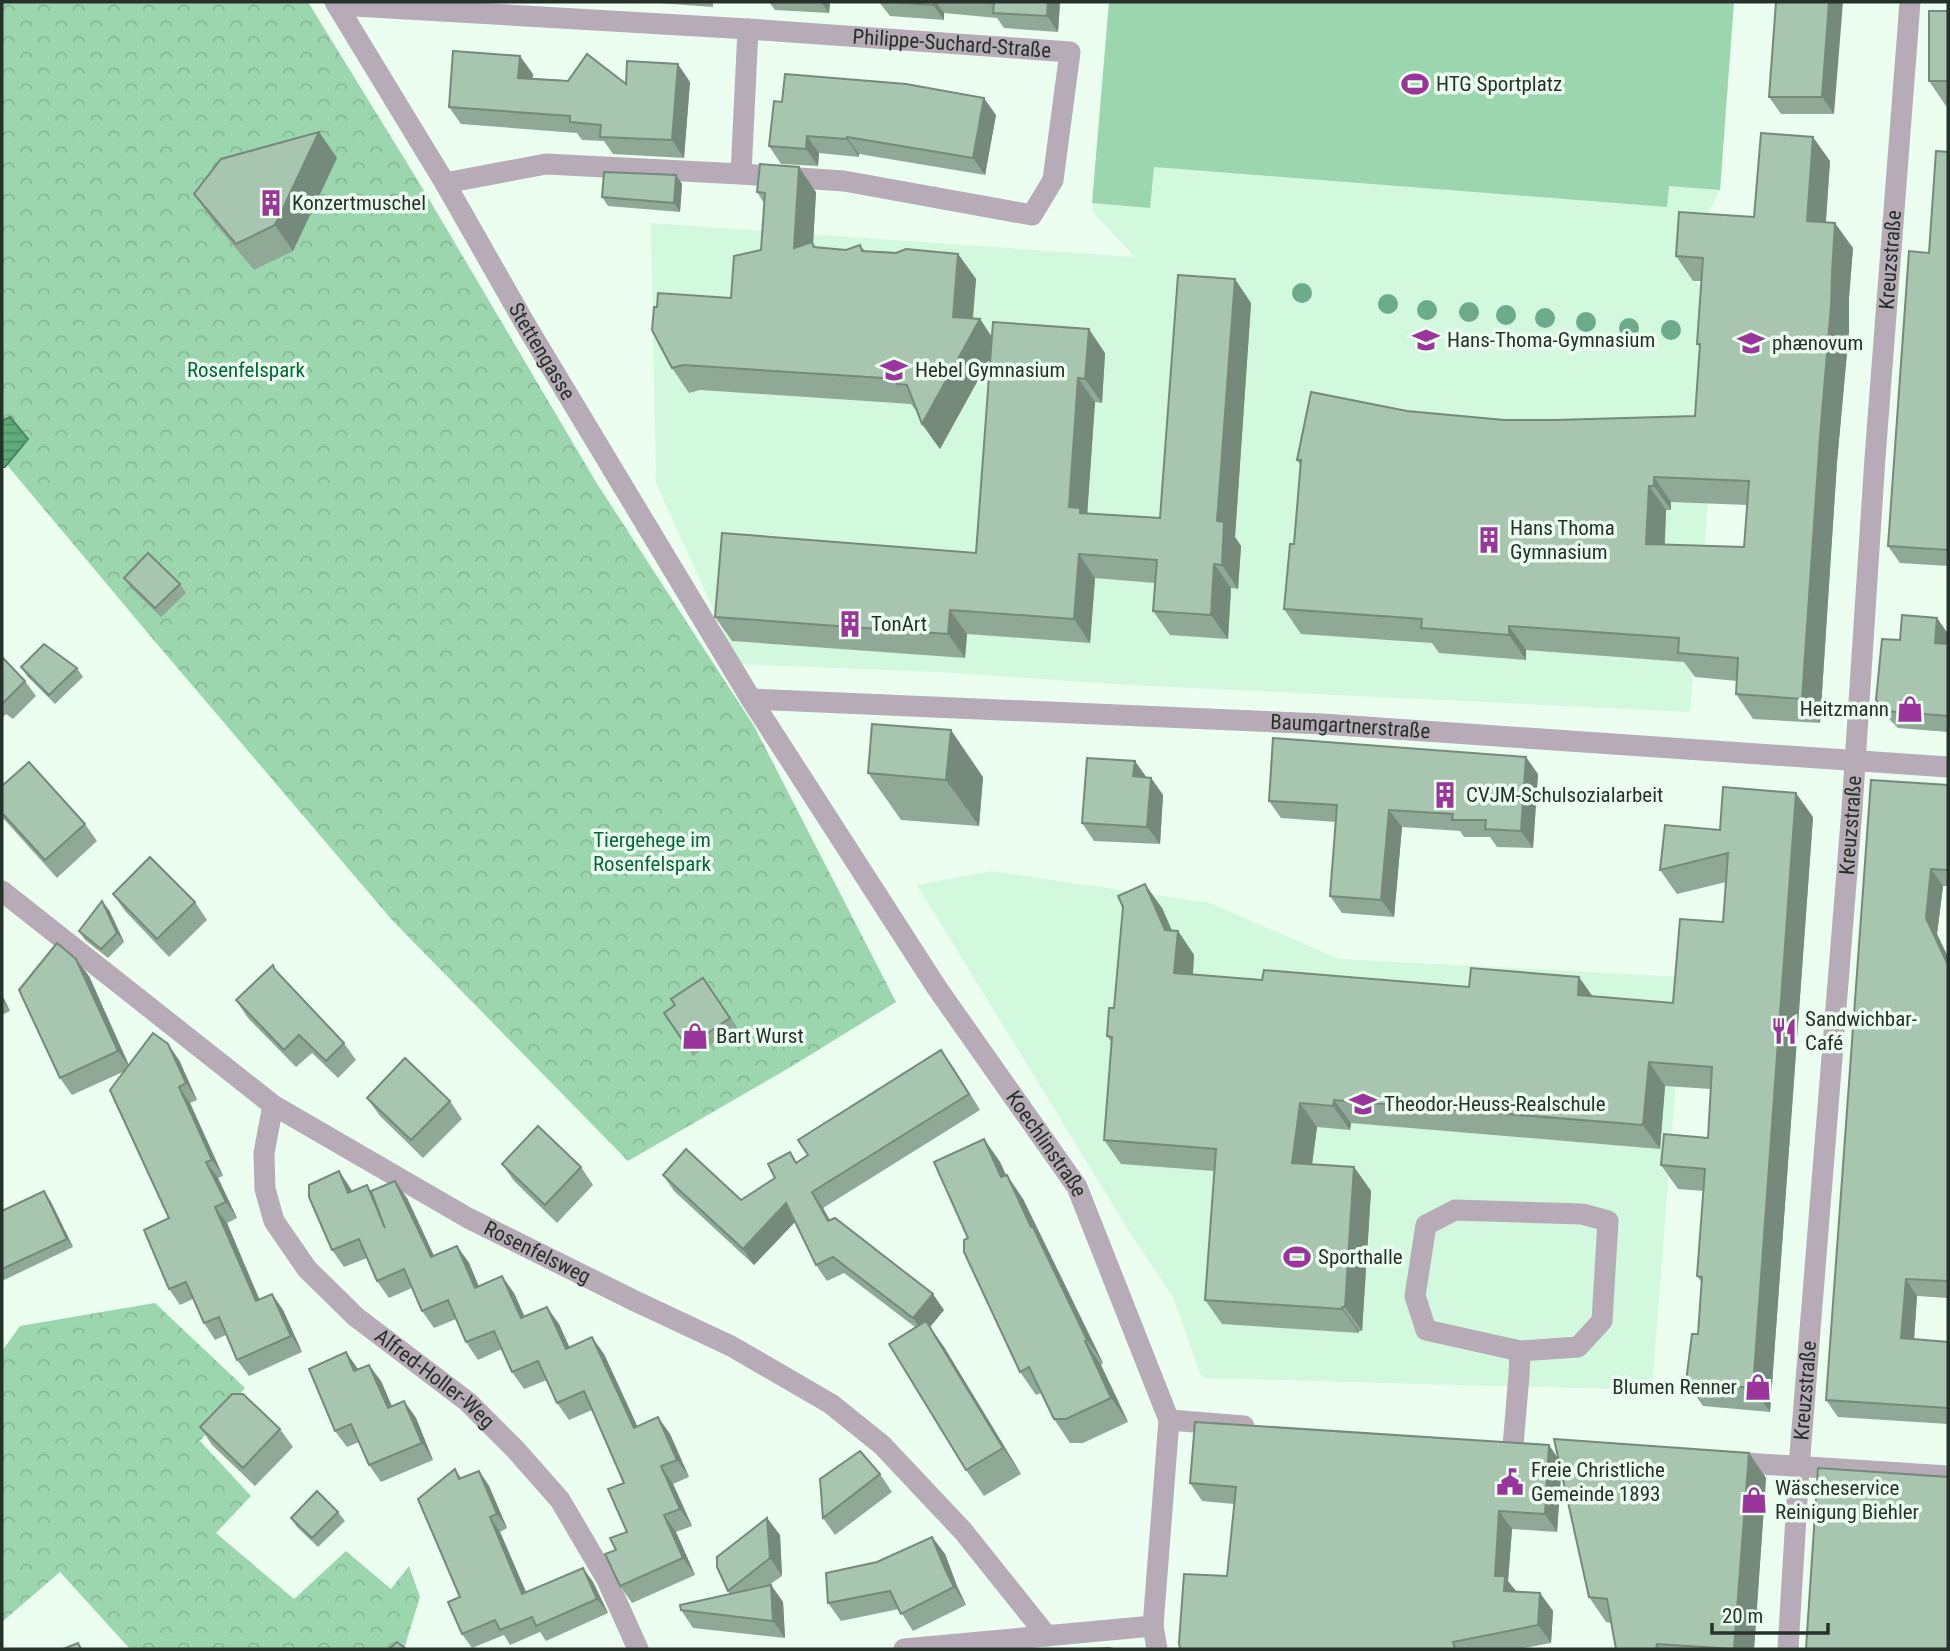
<svg xmlns="http://www.w3.org/2000/svg" width="1950" height="1651" font-family="'Roboto Condensed',sans-serif">
  <style>
    .built { fill: #d2f8dd }
    .forest { fill: url(#forest-crowns) }
    .garden { fill: #9cd6ae }
    .water { fill: url(#water-rules); stroke: #4c8761; stroke-width: 2 }
    .lines { fill: none; stroke-linecap: round; stroke-linejoin: round }
    .lane { stroke: #b6abb6; stroke-width: 21 }
    .street { stroke: #b6abb6; stroke-width: 21 }
    .tree { fill: #6cab8b }
    .wall { fill: #90a996; fill-rule: evenodd }
    .shaded-wall { fill: #758a7a }
    .building { fill: #a7c5af; stroke: #758a7a; stroke-width: 2; fill-rule: evenodd }
    .labels { text-anchor: middle; stroke-width: 7; stroke-linejoin: round; paint-order: stroke }
    .street-label { font-size: 21px; fill: #263229; stroke: #ebfef0 }
    .poi-label { font-size: 21px; fill: #263229; stroke: #ebfef0; text-anchor: start }
    .park-label { font-size: 21px; fill: #056738; stroke: #ebfef0 }
  </style>
  <defs>
    <pattern id="forest-crowns" width="20" height="18" patternUnits="userSpaceOnUse" patternTransform="scale(1.75)"><rect width="20" height="18" fill="#9cd6ae"/><path d="M2 6a3 3 0 1 1 6 0M12 15a3 3 0 1 1 6 0" fill="none" stroke="#86b896"/></pattern>
    <pattern id="water-rules" width="6" height="5" patternUnits="userSpaceOnUse" patternTransform="scale(1.75)"><rect width="6" height="5" fill="#5dac79"/><path d="M0 2.5h6" fill="none" stroke="#4d8d63"/></pattern>
  </defs>
  <rect width="100%" height="100%" fill="#ebfef0"/>
  <g class="built">
    <polygon points="1109,2 1734,2 1720,190 1696,236 1693,280 1718,299 1708,503 1690,712 1130,685 939,672 738,664 656,483 651,223 1135,257 1092,211"/>
    <polygon points="991,871 1210,903 1339,959 1684,977 1652,1390 1202,1378 1173,1297 1129,1231 917,885"/>
  </g>
  <g class="forest">
    <polygon points="2,2 308,2 423,189 596,482 754,726 896,1002 789,1068 628,1161 392,920 157,644 2,459"/>
    <polygon points="155,1303 245,1388 200,1441 251,1496 216,1533 294,1599 346,1551 391,1589 409,1566 420,1597 404,1649 130,1649 60,1572 2,1622 2,1351 20,1326"/>
  </g>
  <polygon class="garden" points="1109,2 1734,2 1720,190 1669,186 1667,207 1154,167 1150,208 1092,203"/>
  <polygon class="water" points="10,417 28,439 5,467 2,467 2,421"/>
  <g class="lines">
    <polyline class="lane" points="1513,1446 1519,1375 1520,1351 1426,1330 1415,1296 1426,1225 1455,1210 1582,1214 1608,1221 1602,1321 1578,1347 1520,1351"/>
    <g class="street">
      <path id="s1" d="M335,2L445,183L524,322L751,699L937,988L1077,1187L1169,1420L1153,1626L1157,1649"/>
      <path id="s2" d="M337,5L748,29L1070,52L1053,180L1032,215L844,181L741,174L546,164L445,183"/>
      <polyline points="741,174 748,29"/>
      <path id="s3" d="M751,699L1322,724L1948,767"/>
      <path id="s4" d="M2,891L273,1105L468,1218L635,1301L731,1346L831,1404L882,1445L963,1531L1047,1636"/>
      <path id="s5" d="M273,1105L264,1153L265,1189L274,1221L307,1269L356,1317L468,1402L515,1449L560,1500L607,1580L638,1649"/>
      <polyline points="1169,1420 1244,1426"/>
      <polyline points="1730,1462 1948,1476"/>
      <polyline points="904,1649 1153,1626"/>
      <path id="s6" d="M1788,1649L1799,1467L1852,809L1875,458L1910,2"/>
    </g>
  </g>
  <g class="tree">
    <circle cx="1302" cy="293" r="10"/>
    <circle cx="1388" cy="304" r="10"/>
    <circle cx="1427" cy="310" r="10"/>
    <circle cx="1469" cy="312" r="10"/>
    <circle cx="1506" cy="315" r="10"/>
    <circle cx="1545" cy="318" r="10"/>
    <circle cx="1586" cy="322" r="10"/>
    <circle cx="1629" cy="328" r="10"/>
    <circle cx="1671" cy="330" r="10"/>
  </g>
  <g class="wall">
    <polygon points="658,2 713,2 713,7 659,3"/>
    <polygon points="769,2 830,2 829,13 775,10"/>
    <polygon points="879,2 1060,2 1058,32 1004,28 997,18 944,13 944,20 890,16"/>
    <polygon points="1776,2 1834,114 1781,114 1769,97"/>
    <polygon points="1948,11 1948,109 1929,81"/>
    <polygon points="533,74 532,78 626,84 690,82 684,158 613,154 604,141 582,140 577,133 461,124 449,107"/>
    <polygon points="774,101 996,115 985,175 859,154 859,157 819,153 818,166 781,164 769,146"/>
    <polygon points="319,132 337,158 293,251 254,270 212,220 194,194"/>
    <polygon points="1948,152 1948,566 1900,563 1888,546 1929,253"/>
    <path d="M1830,161L1826,222L1853,248L1849,298V331L1837,462L1820,723L1753,719L1736,694L1737,681L1695,677L1684,662L1526,650V660L1439,653L1432,643L1301,634L1284,609L1294,544L1301,466L1297,460L1407,411L1504,420H1555L1695,416L1700,348L1697,344L1702,281H1693L1676,256L1754,217ZM1671,502L1747,505L1744,547L1665,545L1666,510H1671Z"/>
    <polygon points="676,175 682,184 680,212 608,206 602,197"/>
    <polygon points="757,192 816,192 813,244 816,247 846,250 860,245 865,251 958,254 976,279 973,319 980,319 992,337 1105,353 1102,403 1095,402 1087,513 1160,518 1251,303 1235,537 1241,546 1238,589 1231,588 1228,639 1170,635 1153,611 1155,583 1095,578 1090,643 967,634 965,658 732,641 715,617 976,553 991,357 940,449 922,424 917,410 915,409 911,404 700,390 689,393 672,368 731,298 761,250 764,203"/>
    <polygon points="124,578 180,584 186,593 161,617 130,587"/>
    <polygon points="1937,618 1948,634 1948,732 1898,728 1888,718 1876,700 1900,640"/>
    <polygon points="2,657 25,681 36,696 13,719 6,714 2,718"/>
    <polygon points="21,667 77,668 83,677 55,704 27,676"/>
    <polygon points="868,773 983,777 979,826 901,820"/>
    <polygon points="1538,774 1533,848 1497,847 1490,837 1464,837 1460,831 1402,827 1394,917 1342,913 1330,896 1336,822 1281,818 1269,801"/>
    <polygon points="1146,777 1151,778 1163,795 1160,844 1094,841 1082,823"/>
    <polygon points="1948,785 1948,886 1943,886 1937,934 1948,957 1948,1298 1917,1296 1914,1339 1948,1342 1948,1424 1838,1417 1826,1400"/>
    <polygon points="2,786 85,824 97,841 57,878 2,817"/>
    <polygon points="1813,817 1770,1412 1703,1406 1686,1382 1698,1334 1702,1283 1697,1276 1704,1191 1678,1189 1661,1165 1708,1138 1711,1089 1665,1086 1660,1149 1351,1123 1350,1130 1317,1127 1312,1164 1354,1167 1371,1191 1362,1331 1359,1331 1359,1333 1222,1324 1205,1300 1214,1171 1121,1164 1104,1140 1112,1043 1107,1036 1114,1008 1162,908 1172,931 1178,931 1194,955 1193,975 1262,980 1469,987 1673,1003 1723,922 1726,882 1677,894 1660,870 1720,830"/>
    <polygon points="113,894 195,902 207,920 169,957 125,911"/>
    <polygon points="109,910 124,942 108,958 85,940 79,931"/>
    <polygon points="279,974 344,1043 356,1060 338,1078 312,1053 296,1067 248,1018 236,1000"/>
    <polygon points="89,976 129,1065 179,1060 197,1100 190,1103 223,1176 218,1178 237,1218 227,1223 259,1300 272,1294 283,1310 302,1352 249,1376 237,1360 226,1335 215,1340 204,1323 193,1299 180,1305 169,1289 169,1218 125,1071 72,1095 60,1078"/>
    <polygon points="703,978 737,1027 693,1056 664,1013 675,1005"/>
    <polygon points="2,995 10,1011 2,1015"/>
    <polygon points="941,1050 980,1110 823,1208 830,1220 944,1310 930,1327 944,1347 1021,1474 984,1496 966,1470 915,1327 844,1273 827,1281 816,1265 795,1221 754,1265 674,1191 663,1175 741,1200 808,1155"/>
    <polygon points="367,1098 450,1101 462,1119 423,1158 380,1116"/>
    <polygon points="984,1139 1000,1162 1006,1175 1023,1199 1103,1363 1101,1365 1128,1422 1083,1443 1070,1443 1054,1419 1041,1393 1036,1395 1020,1372 968,1238"/>
    <polygon points="502,1164 581,1167 593,1185 557,1223 514,1181"/>
    <polygon points="339,1171 352,1191 371,1191 407,1198 434,1256 457,1246 469,1263 479,1287 514,1293 524,1317 559,1324 569,1347 604,1354 637,1426 670,1434 689,1477 673,1484 692,1526 676,1532 695,1575 632,1603 620,1586 616,1550 627,1532 624,1483 592,1410 569,1420 557,1403 547,1380 524,1389 512,1372 502,1349 478,1360 466,1342 456,1319 434,1328 422,1311 412,1288 389,1298 377,1281 367,1258 344,1267 332,1250"/>
    <polygon points="50,1200 73,1247 2,1281 2,1211"/>
    <polygon points="358,1369 381,1381 392,1407 404,1401 416,1418 433,1460 381,1482 369,1465 359,1442 347,1447 335,1431"/>
    <polygon points="200,1427 280,1429 293,1447 255,1486 212,1445"/>
    <polygon points="1749,1453 1766,1478 1754,1649 1616,1649 1611,1623 1606,1622 1589,1597 1561,1471 1557,1532 1512,1529 1508,1581 1516,1591 1540,1593 1553,1611 1551,1643 1519,1649 1180,1649 1227,1576 1234,1504 1202,1501 1190,1483 1559,1459"/>
    <polygon points="455,1469 462,1479 479,1471 489,1486 507,1528 500,1532 526,1592 583,1568 593,1582 608,1613 546,1641 540,1632 510,1645 504,1635 472,1648 462,1634"/>
    <polygon points="880,1474 892,1492 835,1535 823,1518"/>
    <polygon points="338,1512 345,1521 318,1547 297,1527 291,1518"/>
    <polygon points="767,1518 780,1535 782,1576 769,1585 771,1585 783,1602 785,1638 693,1628 681,1610 730,1594 728,1591"/>
    <polygon points="932,1537 945,1554 957,1586 966,1605 913,1631 899,1609 841,1621 828,1603 877,1562"/>
  </g>
  <g class="shaded-wall">
    <polygon points="821,2 830,2 829,13"/>
    <polygon points="933,2 936,2 944,13 944,20 933,5"/>
    <polygon points="1048,2 1060,2 1058,32 1047,16"/>
    <polygon points="1829,2 1843,2 1834,114 1822,97"/>
    <polygon points="520,56 533,74 531,95 518,78"/>
    <polygon points="678,64 690,82 684,158 672,140"/>
    <polygon points="984,98 996,115 985,175 973,158"/>
    <polygon points="319,132 337,158 293,251 275,225"/>
    <polygon points="807,136 819,153 818,166 806,149"/>
    <polygon points="847,137 859,154 859,157 847,139"/>
    <polygon points="1813,137 1830,161 1824,246 1807,221"/>
    <polygon points="799,167 816,192 813,244 830,267 794,248"/>
    <polygon points="676,175 682,184 680,212 674,203"/>
    <polygon points="1835,223 1853,248 1849,298 1849,331 1837,462 1820,723 1802,699"/>
    <polygon points="958,254 976,279 971,334 980,319 997,345 940,449 922,424 953,317"/>
    <polygon points="1235,279 1251,303 1235,537 1241,546 1238,589 1222,565 1217,521"/>
    <polygon points="1089,329 1105,353 1102,403 1085,379"/>
    <polygon points="1078,378 1095,402 1087,517 1069,507"/>
    <polygon points="1654,477 1671,502 1671,510 1654,486"/>
    <polygon points="1649,486 1666,510 1663,569 1646,544"/>
    <polygon points="1079,554 1095,578 1090,643 1074,619"/>
    <polygon points="1214,564 1231,588 1228,639 1211,615"/>
    <polygon points="950,610 967,634 965,658 948,634"/>
    <polygon points="1937,618 1948,634 1948,645 1935,643"/>
    <polygon points="1509,626 1526,650 1526,660 1509,635"/>
    <polygon points="951,730 983,777 979,826 946,780"/>
    <polygon points="1526,757 1538,774 1533,848 1521,831"/>
    <polygon points="1135,761 1147,778 1133,776"/>
    <polygon points="1151,778 1163,795 1160,844 1147,827"/>
    <polygon points="1796,793 1813,817 1770,1412 1753,1388"/>
    <polygon points="1389,810 1402,827 1394,917 1381,900"/>
    <polygon points="1931,869 1943,886 1937,934 1948,957 1948,965 1926,918"/>
    <polygon points="1145,884 1162,908 1177,942 1178,931 1194,955 1191,997 1174,973 1165,930"/>
    <polygon points="102,901 109,910 124,942 117,933"/>
    <polygon points="76,959 89,976 130,1068 118,1051"/>
    <polygon points="1579,977 1596,1001 1578,995"/>
    <polygon points="2,995 10,1011 2,1000"/>
    <polygon points="168,1044 179,1060 197,1100 186,1083"/>
    <polygon points="941,1050 953,1067 980,1110 969,1094"/>
    <polygon points="1649,1062 1665,1086 1660,1149 1643,1125"/>
    <polygon points="179,1087 190,1103 223,1176 212,1160"/>
    <polygon points="1334,1100 1351,1123 1350,1130 1333,1106"/>
    <polygon points="1300,1103 1317,1127 1309,1187 1292,1163"/>
    <polygon points="984,1139 1000,1162 1018,1201 1001,1177"/>
    <polygon points="206,1162 218,1178 237,1218 226,1202"/>
    <polygon points="1354,1167 1371,1191 1362,1331 1345,1307"/>
    <polygon points="339,1171 351,1189 360,1210 348,1193"/>
    <polygon points="1007,1175 1023,1199 1103,1363 1087,1340 1031,1227"/>
    <polygon points="395,1181 407,1198 443,1275 431,1257"/>
    <polygon points="44,1191 50,1200 73,1247 67,1239"/>
    <polygon points="812,1192 823,1208 839,1237 828,1221"/>
    <polygon points="786,1203 798,1219 754,1265 743,1249"/>
    <polygon points="215,1207 227,1223 267,1317 256,1301"/>
    <polygon points="457,1246 469,1263 487,1306 475,1288"/>
    <polygon points="502,1276 514,1293 533,1335 521,1318"/>
    <polygon points="1906,1279 1917,1296 1913,1355 1901,1338"/>
    <polygon points="272,1294 283,1310 302,1352 291,1336"/>
    <polygon points="933,1294 944,1310 930,1327 944,1347 1021,1474 913,1318"/>
    <polygon points="547,1307 559,1324 578,1366 566,1349"/>
    <polygon points="1342,1307 1359,1331 1359,1333 1342,1309"/>
    <polygon points="592,1337 604,1354 646,1445 634,1428"/>
    <polygon points="1085,1341 1101,1365 1128,1422 1111,1398"/>
    <polygon points="346,1352 358,1369 366,1388 354,1371"/>
    <polygon points="369,1365 381,1381 400,1425 388,1408"/>
    <polygon points="404,1401 416,1418 433,1460 422,1443"/>
    <polygon points="658,1417 670,1434 689,1477 677,1460"/>
    <polygon points="1549,1445 1562,1464 1557,1532 1545,1514"/>
    <polygon points="1749,1453 1766,1478 1754,1649 1734,1649"/>
    <polygon points="661,1466 673,1484 692,1526 680,1509"/>
    <polygon points="479,1471 489,1486 507,1528 497,1514"/>
    <polygon points="1499,1511 1512,1529 1508,1581 1518,1594 1516,1609 1495,1576"/>
    <polygon points="664,1515 676,1532 695,1575 683,1558"/>
    <polygon points="490,1517 500,1532 533,1608 522,1594"/>
    <polygon points="767,1518 780,1535 782,1576 770,1558"/>
    <polygon points="932,1537 945,1554 957,1586 966,1605 954,1587 945,1569"/>
    <polygon points="583,1568 593,1582 608,1613 597,1599"/>
    <polygon points="771,1585 783,1602 785,1638 773,1621"/>
    <polygon points="1540,1593 1553,1611 1551,1643 1538,1625"/>
  </g>
  <g class="building">
    <polygon points="893,2 933,2 933,5"/>
    <polygon points="980,2 1048,2 1047,16 993,13 994,3"/>
    <polygon points="1776,2 1829,2 1822,97 1769,97"/>
    <rect x="1929" y="11" width="19" height="70"/>
    <polygon points="453,51 520,56 518,78 568,81 587,54 626,84 627,61 678,64 672,140 600,137 601,125 570,122 570,116 449,107"/>
    <polygon points="785,74 906,84 984,98 973,158 847,137 847,139 807,136 806,149 769,146 774,101 782,102"/>
    <polygon points="319,132 275,225 236,244 194,194 221,159"/>
    <path d="M1761,133L1813,137L1807,221L1835,223L1832,273L1831,306L1820,437L1802,699L1736,694L1738,658L1678,653L1679,638L1509,626V635L1421,628L1422,619L1284,609L1290,544H1294L1301,460H1297L1311,392L1407,411L1504,420H1555L1695,416L1700,344H1697L1703,258L1676,256L1679,212L1754,217ZM1654,477L1749,481L1744,547L1646,544L1649,486H1654Z"/>
    <polygon points="1936,151 1948,152 1948,550 1888,546 1909,251 1929,253"/>
    <polygon points="760,164 799,167 794,248 812,242 814,247 846,250 860,245 862,251 896,253 906,249 958,254 953,317 980,319 922,424 907,385 897,384 898,379 683,365 672,368 652,330 654,307 657,307 658,293 731,298 734,256 761,250 765,193 757,192"/>
    <polygon points="604,172 676,175 674,203 602,197"/>
    <polygon points="1178,275 1235,279 1217,521 1224,522 1222,565 1214,564 1211,615 1153,611 1157,560 1079,554 1074,619 950,610 948,634 715,617 722,533 976,553 993,322 1089,329 1085,379 1078,378 1069,507 1080,508 1080,513 1160,518"/>
    <polygon points="148,553 180,584 155,608 124,578"/>
    <polygon points="1902,615 1937,618 1935,643 1948,644 1948,716 1886,711 1876,700 1882,639 1900,640"/>
    <polygon points="44,644 77,668 49,695 21,667"/>
    <polygon points="2,657 25,681 2,704"/>
    <polygon points="872,724 951,730 946,780 868,773"/>
    <polygon points="1273,738 1526,757 1521,831 1485,829 1486,820 1452,820 1453,814 1389,810 1381,900 1330,896 1337,805 1269,801"/>
    <polygon points="1087,758 1135,761 1133,776 1151,778 1147,827 1082,823"/>
    <polygon points="29,762 85,824 45,860 2,813 2,786"/>
    <polygon points="1871,780 1948,785 1948,870 1931,869 1926,918 1948,965 1948,1281 1906,1279 1901,1338 1948,1342 1948,1408 1826,1400"/>
    <polygon points="1723,787 1796,793 1753,1388 1686,1382 1692,1334 1698,1334 1702,1277 1697,1276 1705,1169 1661,1165 1664,1134 1708,1138 1712,1067 1649,1062 1643,1125 1334,1100 1333,1106 1300,1103 1292,1163 1354,1167 1345,1307 1342,1307 1342,1309 1205,1300 1216,1149 1104,1140 1112,1037 1107,1036 1109,1008 1114,1008 1123,907 1118,896 1145,884 1165,930 1178,931 1174,973 1262,980 1264,970 1469,987 1471,968 1579,977 1578,995 1673,1003 1680,919 1723,922 1728,853 1660,870 1665,825 1720,830"/>
    <polygon points="150,857 195,902 157,939 113,894"/>
    <polygon points="102,901 117,933 101,949 79,931"/>
    <polygon points="57,943 76,959 118,1051 60,1078 19,990"/>
    <polygon points="273,965 275,970 344,1043 326,1061 299,1035 284,1050 236,1000"/>
    <polygon points="703,978 730,1018 687,1047 664,1013 675,1005 671,999"/>
    <polygon points="153,1033 168,1044 186,1083 179,1087 212,1160 206,1162 226,1202 215,1207 256,1301 272,1294 291,1336 237,1360 219,1317 204,1323 186,1282 169,1289 144,1230 169,1218 110,1090"/>
    <polygon points="941,1050 969,1094 812,1192 828,1221 835,1218 933,1294 913,1318 833,1257 816,1265 786,1203 743,1249 663,1175 686,1149 741,1200 775,1178 768,1164 790,1152 796,1163 808,1155 798,1140"/>
    <polygon points="405,1058 450,1101 411,1140 367,1098"/>
    <polygon points="538,1126 581,1167 545,1205 502,1164"/>
    <polygon points="984,1139 1001,1177 1007,1175 1031,1227 1033,1227 1087,1340 1085,1341 1111,1398 1066,1419 1054,1419 1029,1367 1020,1372 964,1252 964,1240 968,1238 934,1162"/>
    <polygon points="339,1171 348,1193 367,1185 385,1228 371,1191 395,1181 431,1257 457,1246 475,1288 502,1276 521,1318 547,1307 566,1349 592,1337 634,1428 658,1417 677,1460 661,1466 680,1509 664,1515 683,1558 620,1586 605,1554 616,1550 610,1538 627,1532 608,1489 624,1483 584,1391 557,1403 538,1361 512,1372 494,1331 466,1342 448,1300 422,1311 404,1269 377,1281 359,1239 332,1250 309,1197 309,1185"/>
    <polygon points="44,1191 67,1239 2,1269 2,1211"/>
    <polygon points="926,1321 1003,1448 966,1470 889,1344"/>
    <polygon points="346,1352 354,1371 369,1365 388,1408 404,1401 422,1443 369,1465 351,1424 335,1431 309,1369"/>
    <polygon points="232,1394 243,1394 280,1429 243,1468 200,1427"/>
    <polygon points="1195,1422 1549,1445 1545,1514 1499,1511 1495,1576 1505,1576 1504,1591 1540,1593 1538,1625 1453,1642 1455,1649 1180,1649 1179,1643 1184,1574 1227,1576 1236,1487 1190,1483"/>
    <polygon points="1554,1439 1749,1453 1734,1649 1657,1644 1656,1649 1616,1649 1607,1599 1589,1597"/>
    <polygon points="860,1451 880,1474 823,1518 820,1479"/>
    <polygon points="1818,1468 1948,1477 1948,1649 1806,1649"/>
    <polygon points="455,1469 459,1479 479,1471 497,1514 490,1517 522,1594 583,1568 597,1599 536,1626 532,1617 500,1630 495,1620 462,1634 448,1602 460,1597 418,1499"/>
    <polygon points="317,1491 338,1512 312,1538 291,1518"/>
    <polygon points="767,1518 770,1558 728,1591 717,1567 717,1557"/>
    <polygon points="932,1537 945,1569 954,1587 901,1614 890,1591 828,1603 826,1573 877,1562"/>
    <polygon points="771,1585 773,1621 681,1610 680,1605"/>
    <polygon points="397,1642 406,1649 389,1649"/>
    <polygon points="78,1643 81,1649 63,1649"/>
    <polygon points="1110,1648 1110,1649 1087,1649"/>
  </g>
  <defs>
    <symbol id="stadium-bare" viewBox="-9 -9 18 18"><path d="M0-5a6.5 5 0 1 0 0 10a6.5 5 0 1 0 0-10ZM-3.5-1.8h7v3.6h-7Z" fill="#99359b" stroke="#ebfef0" stroke-width="2.5" paint-order="stroke"/></symbol>
    <symbol id="building-bare" viewBox="-9 -9 18 18"><path d="M-4-6H4V6H1V3H-1V6H-4ZM-2.5-4.3h1.7v1.8h-1.7ZM.8-4.3h1.7v1.8H.8ZM-2.5-1h1.7V.8h-1.7ZM.8-1h1.7V.8H.8Z" fill="#99359b" stroke="#ebfef0" stroke-width="2.5" paint-order="stroke"/></symbol>
    <symbol id="school-bare" viewBox="-9 -9 18 18"><path d="M0-5L7-2L0 1L-7-2ZM-4 1L0 2.5L4 1V4Q0 6-4 4Z" fill="#99359b" stroke="#ebfef0" stroke-width="2.5" paint-order="stroke"/></symbol>
    <symbol id="shop-bare" viewBox="-9 -9 18 18"><path d="M-5-2.5h2.3a2.7 3.5 0 0 1 5.4 0H5L5.5 6h-11ZM-1.5-2.5h3a1.5 2.3 0 0 0-3 0Z" fill="#99359b" stroke="#ebfef0" stroke-width="2.5" paint-order="stroke"/></symbol>
    <symbol id="restaurant-bare" viewBox="-9 -9 18 18"><path d="M-5-6h1v4h1v-4h1v4h1v-4h1v5L-1.5 .5V6h-2V.5L-5-1ZM5-6V6H3V1.5H1.5Q1.5-4 5-6Z" fill="#99359b" stroke="#ebfef0" stroke-width="2.5" paint-order="stroke"/></symbol>
    <symbol id="civic-bare" viewBox="-9 -9 18 18"><path d="M-.6-6.5H3V-4.5H.6V-3L4-1V1h2V6H-6V1h2V-1L-.6-3ZM-1.2 2.5V6h2.4V2.5Z" fill="#99359b" stroke="#ebfef0" stroke-width="2.5" paint-order="stroke"/></symbol>
  </defs>
  <g fill-rule="evenodd">
    <use href="#stadium-bare" x="1396" y="65" width="38" height="38"/>
    <use href="#building-bare" x="252" y="184" width="38" height="38"/>
    <use href="#school-bare" x="1407" y="321" width="38" height="38"/>
    <use href="#school-bare" x="1732" y="324" width="38" height="38"/>
    <use href="#school-bare" x="875" y="351" width="38" height="38"/>
    <use href="#building-bare" x="1470" y="521" width="38" height="38"/>
    <use href="#building-bare" x="831" y="605" width="38" height="38"/>
    <use href="#shop-bare" x="1891" y="690" width="38" height="38"/>
    <use href="#building-bare" x="1426" y="776" width="38" height="38"/>
    <use href="#restaurant-bare" x="1765" y="1012" width="38" height="38"/>
    <use href="#shop-bare" x="676" y="1017" width="38" height="38"/>
    <use href="#school-bare" x="1344" y="1085" width="38" height="38"/>
    <use href="#stadium-bare" x="1278" y="1238" width="38" height="38"/>
    <use href="#shop-bare" x="1739" y="1368" width="38" height="38"/>
    <use href="#civic-bare" x="1491" y="1463" width="38" height="38"/>
    <use href="#shop-bare" x="1735" y="1481" width="38" height="38"/>
  </g>
  <g class="labels">
    <g class="street-label">
      <text dy="7" stroke="none"><textPath href="#s2" startOffset="616">Philippe-Suchard-Straße</textPath></text>
      <text dy="7" stroke="none"><textPath href="#s6" startOffset="1393">Kreuzstraße</textPath></text>
      <text dy="7" stroke="none"><textPath href="#s1" startOffset="406">Stettengasse</textPath></text>
      <text dy="7" stroke="none"><textPath href="#s3" startOffset="600">Baumgartnerstraße</textPath></text>
      <text dy="7" stroke="none"><textPath href="#s6" startOffset="826">Kreuzstraße</textPath></text>
      <text dy="7" stroke="none"><textPath href="#s1" startOffset="1346">Koechlinstraße</textPath></text>
      <text dy="7" stroke="none"><textPath href="#s4" startOffset="648">Rosenfelsweg</textPath></text>
      <text dy="7" stroke="none"><textPath href="#s5" startOffset="345">Alfred-Holler-Weg</textPath></text>
      <text dy="7" stroke="none"><textPath href="#s6" startOffset="259">Kreuzstraße</textPath></text>
    </g>
    <g class="poi-label">
      <text x="1436" y="91">HTG Sportplatz</text>
      <text x="292" y="210">Konzertmuschel</text>
      <text x="1447" y="347">Hans-Thoma-Gymnasium</text>
      <text x="1772" y="350">phænovum</text>
      <text x="915" y="377">Hebel Gymnasium</text>
      <text x="1510" y="535">Hans Thoma<tspan x="1510" dy="24">Gymnasium</tspan></text>
      <text x="871" y="631">TonArt</text>
      <text x="1889" y="716" text-anchor="end">Heitzmann</text>
      <text x="1466" y="802">CVJM-Schulsozialarbeit</text>
      <text x="1805" y="1026">Sandwichbar-<tspan x="1805" dy="24">Café</tspan></text>
      <text x="716" y="1043">Bart Wurst</text>
      <text x="1384" y="1111">Theodor-Heuss-Realschule</text>
      <text x="1318" y="1264">Sporthalle</text>
      <text x="1737" y="1394" text-anchor="end">Blumen Renner</text>
      <text x="1531" y="1477">Freie Christliche<tspan x="1531" dy="24">Gemeinde 1893</tspan></text>
      <text x="1775" y="1495">Wäscheservice<tspan x="1775" dy="24">Reinigung Biehler</tspan></text>
    </g>
    <g class="park-label">
      <text x="246" y="377">Rosenfelspark</text>
      <text x="652" y="847">Tiergehege im<tspan x="652" dy="24">Rosenfelspark</tspan></text>
    </g>
  </g>
  <rect width="1950" height="1651" fill="none" stroke="#263229" stroke-width="7"/>
  <path d="M1712 1623v10h116v-10" fill="none" stroke="#263229" stroke-width="3.5"/>
  <text x="1722" y="1623" font-size="21" fill="#263229" stroke="#ebfef0" stroke-width="5" paint-order="stroke">20 m</text>
</svg>
